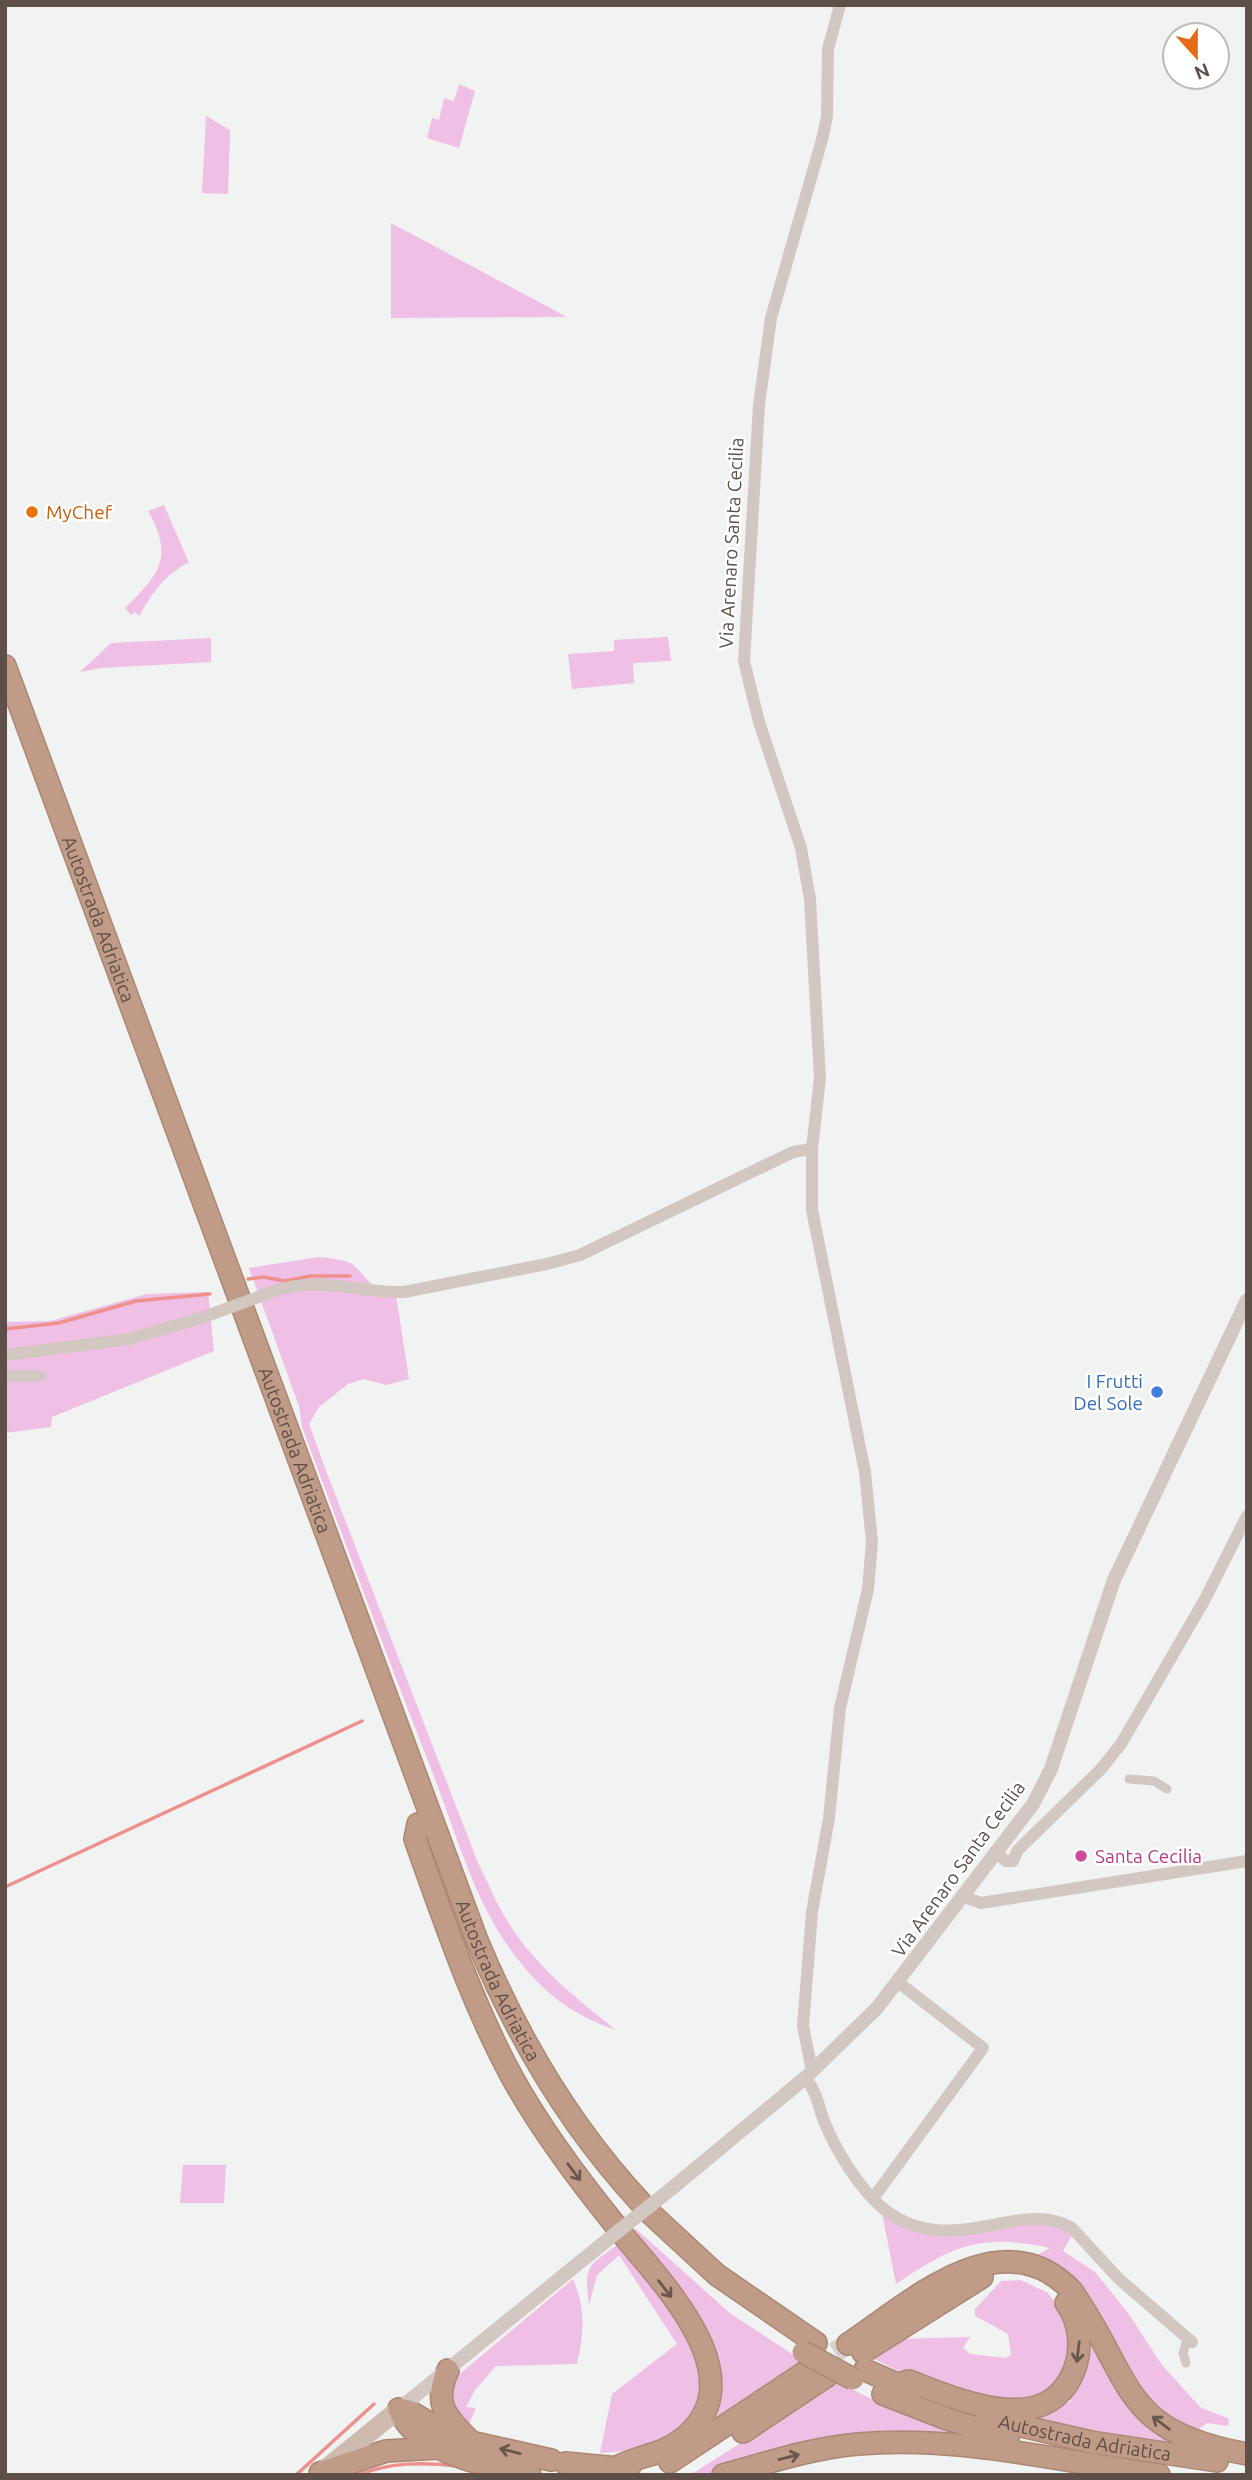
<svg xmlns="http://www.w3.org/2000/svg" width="1252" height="2480" font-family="Ubuntu,sans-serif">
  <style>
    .green { fill: #f0bfe5 }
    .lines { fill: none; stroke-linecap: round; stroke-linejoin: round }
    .stream { stroke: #ee908b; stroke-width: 3.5 }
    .motorway-tunnel { stroke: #d3d2d0; stroke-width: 21; stroke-dasharray: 21 10; stroke-linecap: butt }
    .motorway-casing { stroke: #ac8773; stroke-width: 24 }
    .pedestrian { stroke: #d2c7c1; stroke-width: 9 }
    .minor { stroke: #d2c7c1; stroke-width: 12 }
    .tertiary { stroke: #d2c7c1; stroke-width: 14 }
    .primary { stroke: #cfbab0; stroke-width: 19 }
    .motorway { stroke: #c09b87; stroke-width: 21 }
    .motorway-bridge-casing { stroke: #ac8773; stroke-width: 24; stroke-linecap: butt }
    .minor-bridge { stroke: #d2c7c1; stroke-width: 12 }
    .tertiary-bridge { stroke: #d2c7c1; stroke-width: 14 }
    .motorway-bridge { stroke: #c09b87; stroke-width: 21 }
    .oneway { stroke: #68574e }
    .food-dot { fill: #e8710a; stroke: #fff; stroke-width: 2.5 }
    .shop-dot { fill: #3f7fe0; stroke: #fff; stroke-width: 2.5 }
    .hotel-dot { fill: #d1479c; stroke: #fff; stroke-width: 2.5 }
    .labels { text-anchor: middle; stroke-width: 5; stroke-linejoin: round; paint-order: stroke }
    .food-label { font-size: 19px; fill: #c56008; stroke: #fff; text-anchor: start }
    .street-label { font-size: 19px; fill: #5e4f48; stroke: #fff }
    .shop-label { font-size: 19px; fill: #366cbe; stroke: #fff; text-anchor: end }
    .hotel-label { font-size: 19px; fill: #b23c85; stroke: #fff; text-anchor: start }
  </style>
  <rect width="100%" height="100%" fill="#f0f3f2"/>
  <g class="green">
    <polygon points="459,84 475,91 459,148 427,138 432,118 439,120 444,98 454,101"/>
    <polygon points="206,116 230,130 228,194 202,193"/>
    <polygon points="391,223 567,317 391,318"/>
    <path d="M164,505L189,563C166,572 151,595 139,616L135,612L131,615L125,608C160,574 174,557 148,511Z"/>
    <polygon points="668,637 671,661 633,663 634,683 572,689 568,654 614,651 614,640"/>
    <polygon points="211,638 211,662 102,668 80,672 111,643"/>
    <path d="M318,1257C364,1261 350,1266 380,1292L396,1295L409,1379L386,1385L364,1379L348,1384L319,1407L309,1424L325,1468L478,1863C488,1882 496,1904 508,1922C535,1966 577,1999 616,2030C570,2014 542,1992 513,1953C475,1902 457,1837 435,1779C389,1662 346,1545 302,1427L299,1406L249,1268Z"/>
    <polygon points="208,1292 214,1351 52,1417 51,1427 5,1433 5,1322 50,1321 147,1294"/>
    <polygon points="183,2165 226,2165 224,2203 180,2203"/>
    <path d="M881,2208L917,2230L1043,2221L1074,2232L1063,2251L1095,2272L1128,2313L1162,2365L1200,2407L1229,2419L1228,2426L1207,2423L1194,2433L1156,2408L1033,2257L1050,2248C980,2233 954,2245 896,2284Z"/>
    <path d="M636,2229L731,2314L809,2365L709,2424C748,2349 674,2288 629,2234Z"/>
    <path d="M622,2241L672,2307L703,2366L700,2403L682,2431L639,2450L600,2453L612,2394L677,2344L619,2255L597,2275L589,2305C583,2262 589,2267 622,2241Z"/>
    <path d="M573,2279C586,2308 584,2334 577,2364L496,2366L475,2390L466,2407L476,2408L468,2427L448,2397L456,2377Z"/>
    <polygon points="1021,2280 1048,2293 1069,2320 1070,2362 1048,2393 1012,2405 903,2373 872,2358 896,2339 970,2337 963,2348 970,2354 1006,2358 1011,2354 1008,2334 975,2316 975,2309 1001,2281"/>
    <path d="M1086,2326L1175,2442L1174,2444L1112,2436L1038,2419L1071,2401L1067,2398C1087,2375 1088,2355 1086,2326Z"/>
    <polygon points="837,2382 909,2417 974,2438 812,2447 706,2475 690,2475"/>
  </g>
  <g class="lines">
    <g class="stream">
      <polyline points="248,1279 264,1277 284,1281 311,1276 350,1276"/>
      <polyline points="5,1329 59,1323 136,1301 210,1294"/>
      <polyline points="5,1887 362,1721"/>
      <polyline points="296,2475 374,2404"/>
      <path d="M358,2475C391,2462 423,2462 457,2466"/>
    </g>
    <g class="motorway-tunnel">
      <polyline points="809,2370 848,2344"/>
      <polyline points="827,2376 863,2352"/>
    </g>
    <defs>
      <g id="motorway">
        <path id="s1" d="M5,666L476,1938C517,2037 569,2126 642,2204"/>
        <path d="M418,1824L415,1839C444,1920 471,2001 512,2077C541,2130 578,2179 616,2226"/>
        <polyline points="650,2213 717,2275 816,2343"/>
        <path d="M848,2344C911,2302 1001,2217 1072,2291C1135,2382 1119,2431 1247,2454"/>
        <polyline points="863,2352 982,2277"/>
        <path d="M448,2370C433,2404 445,2415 469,2440"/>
        <polyline points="865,2370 911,2390"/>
        <path d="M897,2385L909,2381C959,2400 1051,2442 1076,2365C1082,2344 1079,2321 1066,2303"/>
        <polyline points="883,2394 947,2419 1008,2438"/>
        <polyline points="399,2409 409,2411 457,2439 551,2460"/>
        <path d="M399,2409C414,2452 490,2467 530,2475"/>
        <path id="s2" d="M987,2418L1091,2442L1217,2461"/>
        <polyline points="743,2432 827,2376"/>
        <polyline points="670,2462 804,2373"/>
        <polyline points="565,2463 629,2469"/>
        <path d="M617,2467C637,2456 662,2455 681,2440C759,2381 664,2285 623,2235"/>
        <polyline points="320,2473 386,2451 439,2448"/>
        <path d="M723,2475C767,2463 812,2448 858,2444C957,2435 1061,2461 1159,2475"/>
      </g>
    </defs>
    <use href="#motorway" class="motorway-casing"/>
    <g class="pedestrian">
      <polyline points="1129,1779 1154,1781 1167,1789"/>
      <polyline points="1186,2363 1183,2353 1188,2338"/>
    </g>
    <g class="minor">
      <path d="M269,1293C321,1274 354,1293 404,1292L547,1264L580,1255L793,1152L812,1149"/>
      <polyline points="5,1355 129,1339 201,1318"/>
      <polyline points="5,1376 39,1376"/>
      <polyline points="997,1853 1006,1861 1013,1861 1018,1850 1101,1769 1121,1744 1204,1601 1247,1516"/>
      <polyline points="964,1897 981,1903 1247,1861"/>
      <polyline points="812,2071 803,2026 812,1912 829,1818 840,1708 868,1589 872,1542 865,1472 812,1210 812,1149 820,1078 810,899 801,848 759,722 744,661 759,405 771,318 823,136 827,116 828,49 840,5"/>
      <path d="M805,2078C817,2091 818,2105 824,2121C836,2151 860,2190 885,2210C953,2261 1020,2197 1072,2228L1119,2279L1192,2342"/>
      <polyline points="871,2196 877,2193 983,2048 898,1982"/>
    </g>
    <g class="tertiary">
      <polyline points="671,2189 805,2078 877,2008 1033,1804 1051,1769 1114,1580 1247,1300"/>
      <polyline points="399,2409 601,2245"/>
    </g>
    <polyline class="primary" points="324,2470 399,2409"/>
    <use href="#motorway" class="motorway"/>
    <defs>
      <polyline id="motorway-bridge" points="803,2352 853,2379"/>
    </defs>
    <use href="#motorway-bridge" class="motorway-bridge-casing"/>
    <polyline class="minor-bridge" points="201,1318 269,1293"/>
    <polyline class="tertiary-bridge" points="601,2245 671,2189"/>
    <use href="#motorway-bridge" class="motorway-bridge"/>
  </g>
  <defs><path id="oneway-shaft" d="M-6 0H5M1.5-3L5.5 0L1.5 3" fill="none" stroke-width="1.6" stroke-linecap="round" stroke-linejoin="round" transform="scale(1.75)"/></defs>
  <g class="oneway">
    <use href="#oneway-shaft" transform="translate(574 2172) rotate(53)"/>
    <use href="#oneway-shaft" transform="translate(665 2289) rotate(52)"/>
    <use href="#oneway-shaft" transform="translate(1078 2352) rotate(97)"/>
    <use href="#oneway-shaft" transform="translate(1161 2423) rotate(-143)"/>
    <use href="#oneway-shaft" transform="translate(510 2451) rotate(-166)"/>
    <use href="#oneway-shaft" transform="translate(789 2457) rotate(-14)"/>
  </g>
  <circle class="food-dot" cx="32" cy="512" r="7"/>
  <circle class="shop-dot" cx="1157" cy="1392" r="7"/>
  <circle class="hotel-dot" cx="1081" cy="1856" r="7"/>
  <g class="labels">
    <g class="food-label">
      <text x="46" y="519">MyChef</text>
    </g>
    <g class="street-label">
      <text transform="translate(731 543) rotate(-87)" y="7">Via Arenaro Santa Cecilia</text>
      <text dy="7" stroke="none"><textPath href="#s1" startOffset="270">Autostrada Adriatica</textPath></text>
      <text dy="7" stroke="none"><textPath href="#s1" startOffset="836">Autostrada Adriatica</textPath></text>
      <text transform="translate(958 1869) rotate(-54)" y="7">Via Arenaro Santa Cecilia</text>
      <text dy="7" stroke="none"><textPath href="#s1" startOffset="1404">Autostrada Adriatica</textPath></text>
      <text dy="7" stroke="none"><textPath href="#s2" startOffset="100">Autostrada Adriatica</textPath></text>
    </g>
    <g class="shop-label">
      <text x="1143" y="1388">I Frutti<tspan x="1143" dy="22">Del Sole</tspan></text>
    </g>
    <g class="hotel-label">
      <text x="1095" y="1863">Santa Cecilia</text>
    </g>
  </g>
  <rect width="1252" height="2480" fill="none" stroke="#5e4f48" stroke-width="14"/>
  <g transform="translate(1196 56) rotate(159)"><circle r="33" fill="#ffffff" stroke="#bfb9b6" stroke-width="2"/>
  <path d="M0-5L12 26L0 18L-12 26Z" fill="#e86916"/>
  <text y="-10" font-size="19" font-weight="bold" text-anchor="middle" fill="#5e4f48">N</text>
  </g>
</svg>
